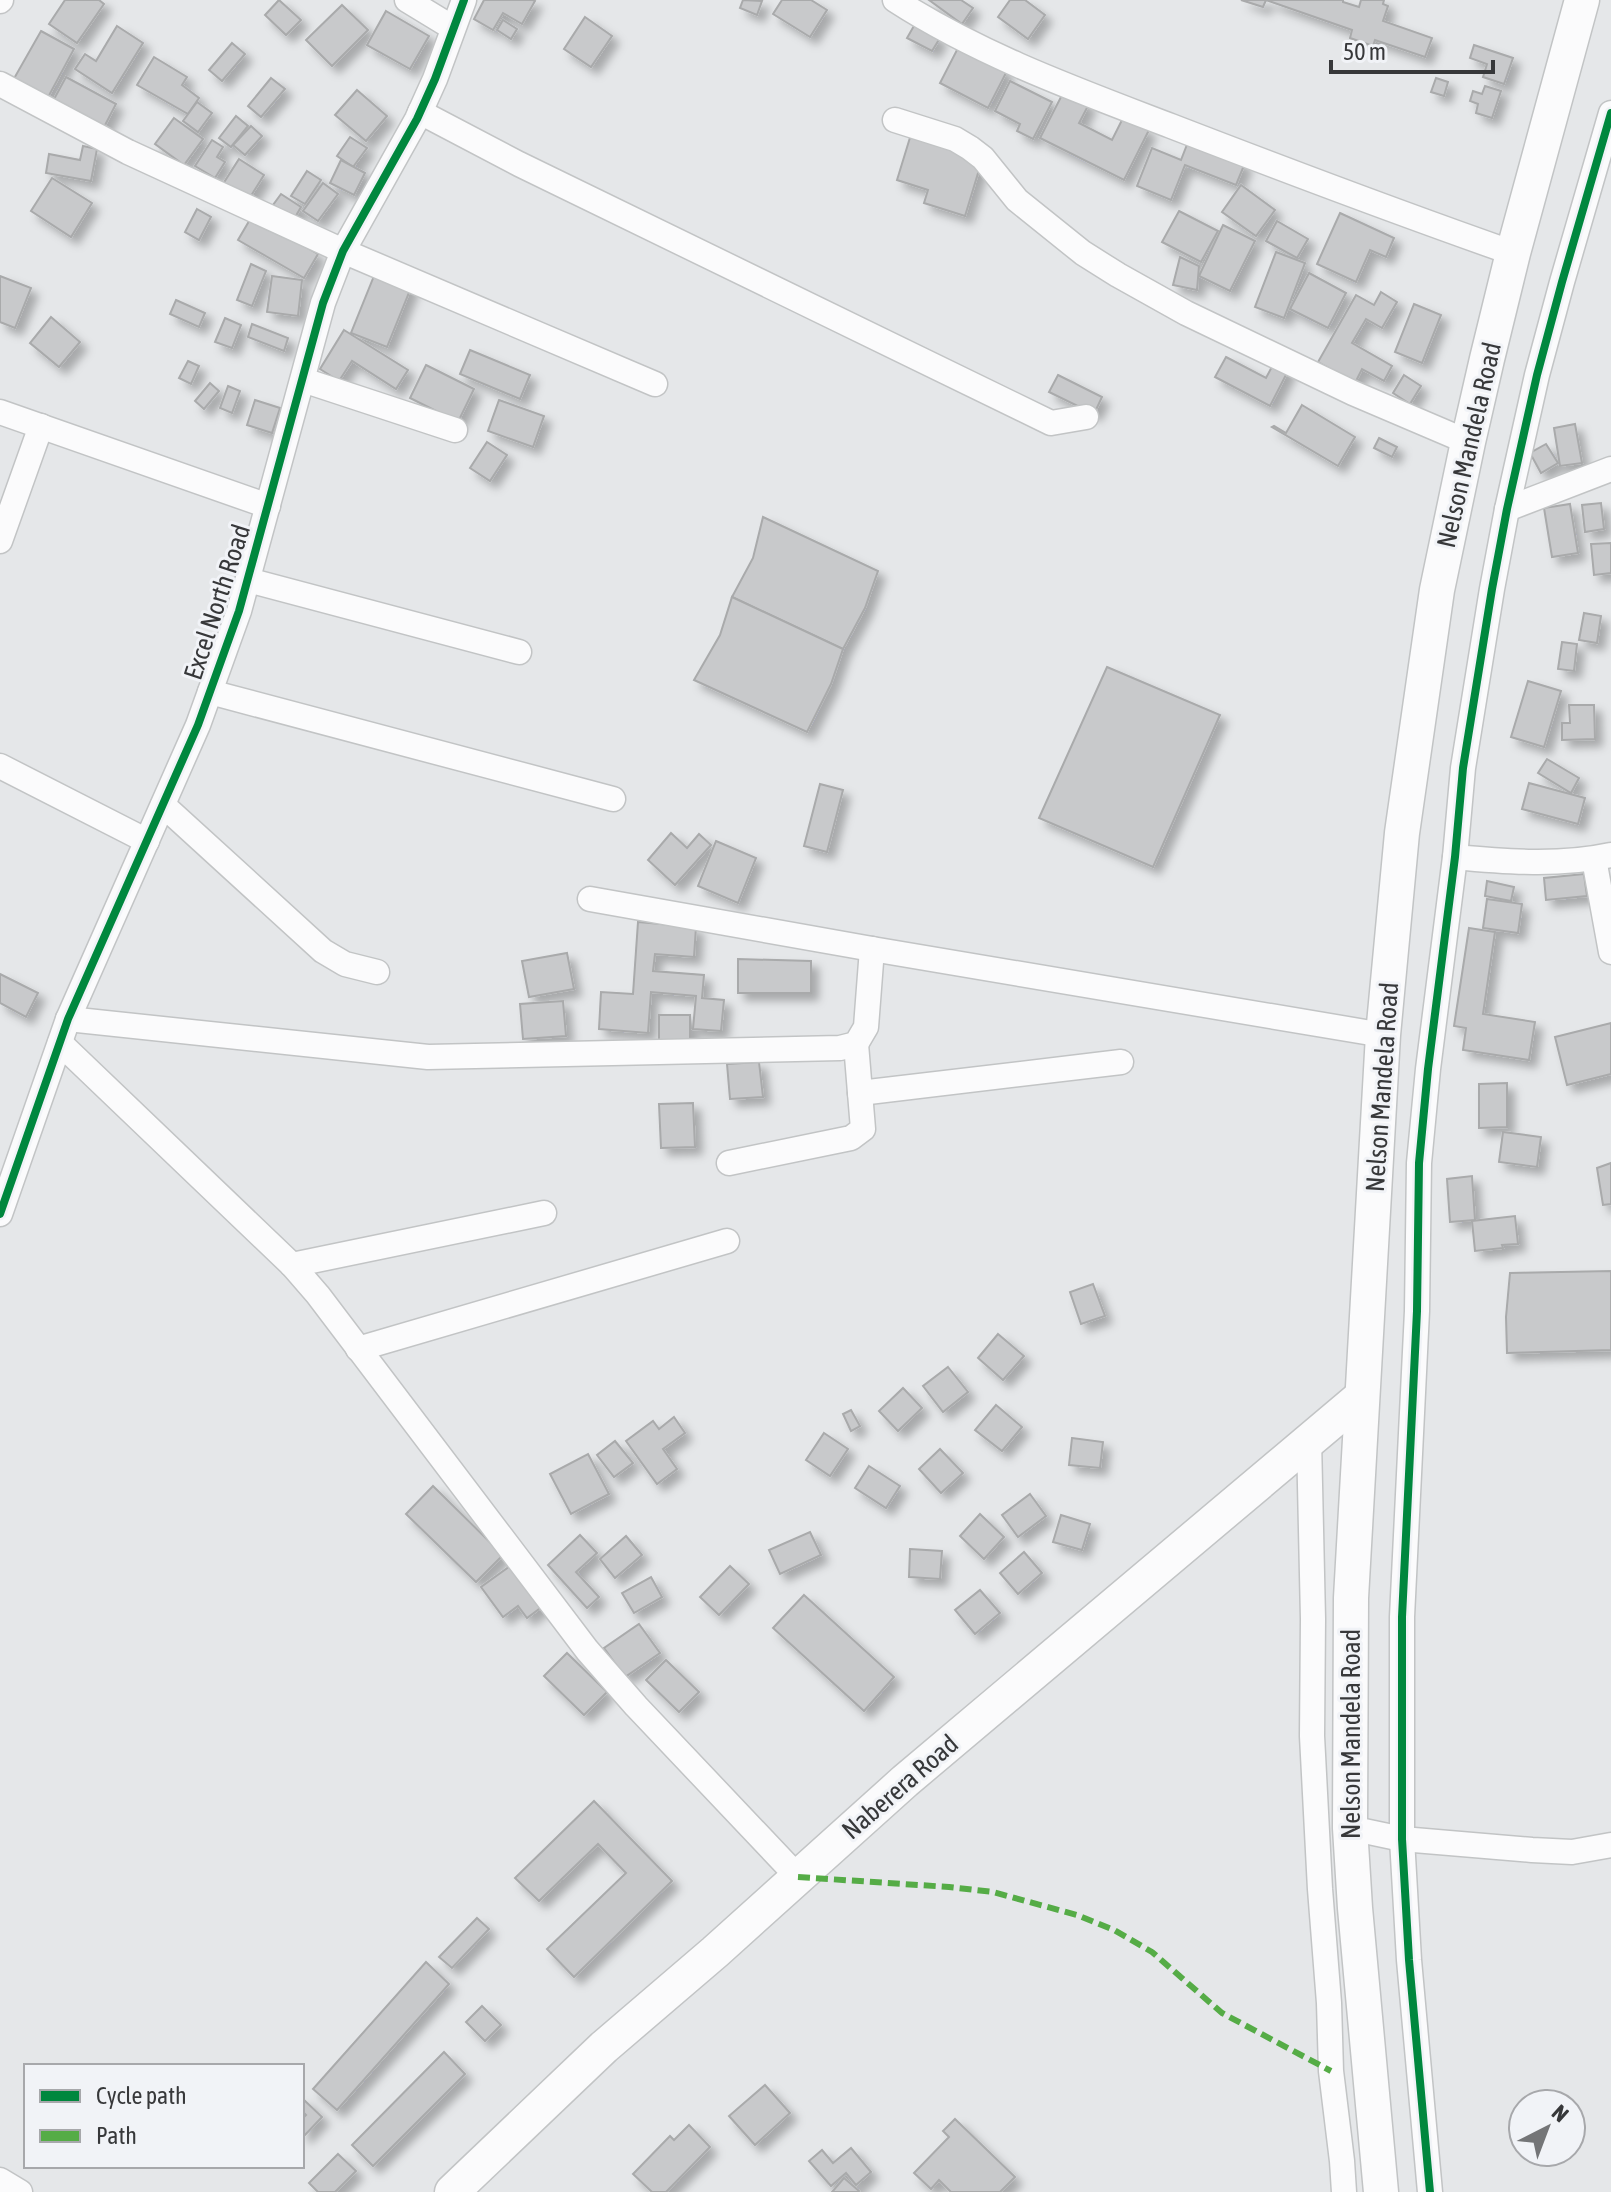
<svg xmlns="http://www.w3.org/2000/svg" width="1611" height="2192" font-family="'Asap Condensed',sans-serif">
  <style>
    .building { fill: #c8c9cb; stroke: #a9aaab; stroke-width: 2; filter: url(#shadow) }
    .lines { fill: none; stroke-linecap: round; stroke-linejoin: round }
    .street-casing { stroke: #c2c4c5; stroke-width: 27 }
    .secondary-casing { stroke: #c2c4c5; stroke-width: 37 }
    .street { stroke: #fbfbfc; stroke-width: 24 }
    .secondary { stroke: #fbfbfc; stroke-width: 34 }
    .quiet { stroke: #55ac46; stroke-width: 6; stroke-dasharray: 12 6; stroke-linecap: butt }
    .cycleway-casing { stroke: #f1f3f7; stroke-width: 13 }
    .cycleway { stroke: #00873e; stroke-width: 8 }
    .labels { text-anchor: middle; stroke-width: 6; stroke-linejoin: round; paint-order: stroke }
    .street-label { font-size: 26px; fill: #37383a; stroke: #f1f3f7 }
  </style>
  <defs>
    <filter id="shadow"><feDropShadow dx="7" dy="7" stdDeviation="4" flood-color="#0004"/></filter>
  </defs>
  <rect width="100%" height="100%" fill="#e5e7e9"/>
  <g class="building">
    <polygon points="65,0 99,0 104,4 77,43 49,24"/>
    <polygon points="279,0 301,20 286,35 265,15"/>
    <polygon points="484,0 533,0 535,1 522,24 503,13 493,30 474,19"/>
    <polygon points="743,0 762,1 757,15 740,8"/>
    <polygon points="782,0 811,0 827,10 810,37 773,14"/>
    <polygon points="929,0 961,0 973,8 962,24"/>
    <polygon points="1010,0 1025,0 1045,15 1028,39 998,17"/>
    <polygon points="1241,0 1343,0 1343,2 1359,7 1361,0 1384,0 1383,4 1388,6 1383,21 1432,38 1425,57 1375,40 1373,46 1350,38 1352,30 1266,0 1263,7"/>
    <polygon points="342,5 368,30 332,66 306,40"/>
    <polygon points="386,11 429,36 410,69 367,45"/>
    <polygon points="585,17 612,36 591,67 564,49"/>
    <polygon points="503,20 517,29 511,39 497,30"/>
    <polygon points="915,24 940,38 932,51 907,38"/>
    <polygon points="117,26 143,43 112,93 75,69 85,54 96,61"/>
    <polygon points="41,31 74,49 46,101 12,82"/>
    <polygon points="232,43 245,54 222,81 209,70"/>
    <polygon points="1474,45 1513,58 1504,84 1483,77 1487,64 1470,58"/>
    <polygon points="959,46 1007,71 988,108 940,83"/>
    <polygon points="154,57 187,77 182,85 199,98 188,114 137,85"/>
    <polygon points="66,77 116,104 103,129 53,101"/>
    <polygon points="271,78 285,89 261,117 248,106"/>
    <polygon points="1436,78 1448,82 1444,96 1431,92"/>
    <polygon points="1010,81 1052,102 1033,139 1017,131 1020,124 995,111"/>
    <polygon points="1485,86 1501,91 1492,118 1476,113 1478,104 1470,101 1473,91 1482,94"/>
    <polygon points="357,90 387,116 366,141 335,115"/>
    <polygon points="1064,91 1089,104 1079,123 1112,140 1123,118 1149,130 1124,180 1040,138"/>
    <polygon points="197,102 212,113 198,132 183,121"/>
    <polygon points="236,116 248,126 231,147 219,138"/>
    <polygon points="174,118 203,139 184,165 155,144"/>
    <polygon points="251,126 262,136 245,155 233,145"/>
    <polygon points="912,131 982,160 965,216 924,203 928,190 897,180"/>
    <polygon points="350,137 367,148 353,167 337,156"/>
    <polygon points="212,140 223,147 217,157 225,162 215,178 195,166"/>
    <polygon points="1188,142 1245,163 1236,185 1185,165 1171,200 1137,186 1152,148 1181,160"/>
    <polygon points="83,146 97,149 91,181 46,173 49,154 80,160"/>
    <polygon points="239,159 264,175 249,199 223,184"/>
    <polygon points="341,160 365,173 354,195 330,183"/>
    <polygon points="307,171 321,180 305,204 291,196"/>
    <polygon points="52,178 92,203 71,237 31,211"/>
    <polygon points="323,183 338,194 318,221 303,211"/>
    <polygon points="1241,185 1275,210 1256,236 1222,212"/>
    <polygon points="281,194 301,207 294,219 273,205"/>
    <polygon points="197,209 211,217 199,240 185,232"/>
    <polygon points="1179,211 1218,231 1201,262 1162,242"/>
    <polygon points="1340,213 1394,238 1386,257 1370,250 1356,282 1317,264"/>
    <polygon points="252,216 318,254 304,278 238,240"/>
    <polygon points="1277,221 1308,239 1297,258 1266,241"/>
    <polygon points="1223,225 1255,241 1230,291 1199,276"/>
    <polygon points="1276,252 1305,263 1284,318 1255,307"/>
    <polygon points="1180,257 1199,266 1197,290 1173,285"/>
    <polygon points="251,264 266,271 252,306 237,300"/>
    <polygon points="376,271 412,285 387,347 351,333"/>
    <polygon points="1309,273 1346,293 1328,328 1290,309"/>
    <polygon points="0,276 31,288 15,328 0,322"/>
    <polygon points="272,276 302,280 298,316 267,312"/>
    <polygon points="1381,292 1397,302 1382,328 1366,319 1352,343 1392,366 1384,381 1362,369 1355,383 1318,362 1356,295 1374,305"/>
    <polygon points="176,300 205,313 199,327 170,314"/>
    <polygon points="1414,304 1441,315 1422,363 1395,352"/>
    <polygon points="51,317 80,342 59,367 30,343"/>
    <polygon points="225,318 241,325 232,348 215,342"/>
    <polygon points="252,324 288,338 284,351 248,337"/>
    <polygon points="344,330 408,370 396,389 352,361 339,381 320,369"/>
    <polygon points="470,350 530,375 520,399 460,374"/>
    <polygon points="1226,357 1266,378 1275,361 1289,369 1270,406 1215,377"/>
    <polygon points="188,361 199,366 191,384 179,378"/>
    <polygon points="426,365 474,389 458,422 410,398"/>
    <polygon points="1058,375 1102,397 1094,414 1049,392"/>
    <polygon points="1404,375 1421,386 1410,404 1393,393"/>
    <polygon points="210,383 219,391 204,409 195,401"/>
    <polygon points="228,386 240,391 232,413 220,408"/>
    <polygon points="255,400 280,408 272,433 247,425"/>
    <polygon points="499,400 544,416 533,447 488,431"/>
    <polygon points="1302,405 1355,437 1338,466 1272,427 1274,426 1286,433"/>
    <polygon points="1575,424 1582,463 1560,466 1554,428"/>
    <polygon points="1379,438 1397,447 1392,457 1374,448"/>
    <polygon points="487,442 507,455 490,481 470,468"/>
    <polygon points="1546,444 1558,463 1541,473 1530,453"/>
    <polygon points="1601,503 1604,529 1585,532 1582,505"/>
    <polygon points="1570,504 1578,553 1552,557 1544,508"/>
    <polygon points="763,517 878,571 865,608 843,649 732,597 753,558"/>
    <polygon points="1611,543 1611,573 1594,575 1591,544"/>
    <polygon points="732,597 843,649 831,684 807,732 694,680 720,635"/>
    <polygon points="1584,613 1601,616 1597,643 1579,640"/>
    <polygon points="1562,642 1577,644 1574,671 1558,669"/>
    <polygon points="1107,667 1220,715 1153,867 1039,818"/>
    <polygon points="1528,681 1561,691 1544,747 1511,737"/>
    <polygon points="1569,705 1594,705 1595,739 1562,740 1562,723 1570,723"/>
    <polygon points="1547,759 1579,778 1571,793 1538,773"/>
    <polygon points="1529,783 1585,798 1578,824 1522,809"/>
    <polygon points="820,784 843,790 827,852 804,846"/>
    <polygon points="671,833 687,848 699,834 711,845 675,885 648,860"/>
    <polygon points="716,841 756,858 738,903 698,886"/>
    <polygon points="1584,874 1587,896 1546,900 1544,878"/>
    <polygon points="1487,881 1514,887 1511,901 1485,896"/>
    <polygon points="1487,899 1522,904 1518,933 1483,928"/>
    <polygon points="638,922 696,927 694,957 655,954 653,971 704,975 702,998 724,1000 721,1031 693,1029 696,996 651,992 648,1033 599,1029 601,992 633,994"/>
    <polygon points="1469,928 1495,932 1483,1014 1535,1022 1529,1060 1463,1050 1466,1028 1454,1026"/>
    <polygon points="567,953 574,989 529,997 522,961"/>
    <polygon points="738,959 811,961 811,993 738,993"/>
    <polygon points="0,974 38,993 26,1017 0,1003"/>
    <polygon points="563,1001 566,1036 523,1039 520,1004"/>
    <rect x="659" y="1015" width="31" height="28"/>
    <polygon points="1611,1023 1611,1074 1567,1085 1555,1037"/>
    <polygon points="759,1062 763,1097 730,1099 727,1064"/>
    <polygon points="1507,1083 1507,1127 1479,1128 1479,1084"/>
    <polygon points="693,1103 695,1147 661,1148 659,1104"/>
    <polygon points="1503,1132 1541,1137 1537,1167 1499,1162"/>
    <polygon points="1611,1163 1611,1204 1603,1205 1597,1168"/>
    <polygon points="1472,1176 1475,1220 1450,1222 1447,1179"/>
    <polygon points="1515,1216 1518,1244 1502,1245 1503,1248 1475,1251 1472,1221"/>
    <polygon points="1611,1271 1611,1350 1507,1353 1506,1317 1510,1273"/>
    <polygon points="1093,1284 1105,1316 1081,1324 1070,1292"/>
    <polygon points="998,1334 1024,1356 1003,1380 978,1358"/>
    <polygon points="948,1367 968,1392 943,1412 923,1386"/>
    <polygon points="903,1388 922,1408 898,1431 879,1411"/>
    <polygon points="996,1405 1022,1427 1002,1451 975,1430"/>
    <polygon points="851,1410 860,1426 851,1431 843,1414"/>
    <polygon points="674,1417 685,1433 663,1449 677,1469 657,1484 626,1441 653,1421 659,1429"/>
    <polygon points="824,1433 848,1449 830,1476 806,1460"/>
    <polygon points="1072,1438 1103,1442 1100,1468 1069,1465"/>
    <polygon points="615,1441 633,1463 614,1477 597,1455"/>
    <polygon points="940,1449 963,1473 941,1493 919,1469"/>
    <polygon points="588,1454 609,1494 571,1514 550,1474"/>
    <polygon points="869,1466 900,1486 886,1508 855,1488"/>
    <polygon points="433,1486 503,1555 476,1582 406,1514"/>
    <polygon points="1030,1494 1046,1516 1018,1537 1002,1515"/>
    <polygon points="980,1514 1004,1537 984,1559 960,1536"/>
    <polygon points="1061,1515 1090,1524 1082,1550 1053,1542"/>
    <polygon points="810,1532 821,1555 780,1574 769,1550"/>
    <polygon points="580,1535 597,1553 576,1572 599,1597 587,1608 548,1565"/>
    <polygon points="626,1536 642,1555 615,1578 600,1559"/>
    <polygon points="910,1549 942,1551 940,1579 909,1577"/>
    <polygon points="1024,1552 1042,1573 1018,1594 1000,1573"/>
    <polygon points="517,1561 547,1603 527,1618 518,1606 503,1617 481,1587"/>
    <polygon points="730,1566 749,1584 719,1615 700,1597"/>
    <polygon points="651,1577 662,1597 634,1613 622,1593"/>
    <polygon points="980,1590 1000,1613 975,1634 955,1610"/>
    <polygon points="804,1595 894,1677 864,1711 773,1628"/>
    <polygon points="639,1624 660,1653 625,1677 604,1648"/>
    <polygon points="567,1653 607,1692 584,1715 544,1676"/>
    <polygon points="666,1660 699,1692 679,1712 646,1680"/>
    <polygon points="594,1801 672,1881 574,1977 547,1949 626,1873 598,1844 539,1901 515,1878"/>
    <polygon points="477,1918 489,1929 452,1968 439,1957"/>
    <polygon points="426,1962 449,1984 337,2110 313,2089"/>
    <polygon points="482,2006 501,2025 485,2041 466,2022"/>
    <polygon points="444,2052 465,2074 373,2166 352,2145"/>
    <polygon points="765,2085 790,2113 755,2145 729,2116"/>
    <polygon points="302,2098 322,2117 304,2136 302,2134 302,2119 306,2115 302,2111"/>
    <polygon points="955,2119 1015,2177 1000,2192 951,2192 939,2180 931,2189 914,2173 949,2137 943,2131"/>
    <polygon points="689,2125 710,2147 666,2192 652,2192 633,2174 670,2136 674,2140"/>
    <polygon points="851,2148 871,2172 856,2185 846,2173 831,2186 809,2161 822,2150 833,2163"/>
    <polygon points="338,2154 356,2171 335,2192 318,2192 309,2183"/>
    <polygon points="844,2178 859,2191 858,2192 832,2192"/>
  </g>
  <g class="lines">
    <defs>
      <g id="street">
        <polyline points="407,0 453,28"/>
        <path d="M895,0C980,55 1077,90 1171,126C1285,170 1399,213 1513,253"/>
        <polyline points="0,1 1,0"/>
        <polyline points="0,84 128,152 343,251 655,384"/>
        <polyline points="420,112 519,164 1051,423 1086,417"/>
        <polyline points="895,120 955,139 970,148 983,158 1017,200 1083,253 1118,275 1186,313 1353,393 1468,442"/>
        <polyline points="303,380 455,430"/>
        <polyline points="0,412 268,506"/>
        <polyline points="1507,509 1611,469"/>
        <polyline points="0,541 41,426"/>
        <polyline points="248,580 519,652"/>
        <polyline points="210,692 613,799"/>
        <polyline points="0,766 147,841"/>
        <polyline points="163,805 323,951 345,964 377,972"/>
        <path d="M1455,857C1507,862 1560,866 1611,855"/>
        <polyline points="1594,859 1611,952"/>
        <polyline points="590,899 872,949 1383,1035"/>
        <polyline points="68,1019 428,1057 840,1048 856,1044 866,1027 872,949"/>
        <polyline points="60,1043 292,1265 318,1295 587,1650 636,1706 798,1877"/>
        <polyline points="860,1093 1121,1062"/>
        <polyline points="729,1163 851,1138 863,1129 856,1044"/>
        <polyline points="0,1214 68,1019 198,725 239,611 323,303 343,251 417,119 435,79 464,0"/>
        <polyline points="292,1265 544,1213"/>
        <polyline points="358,1349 727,1241"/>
        <polyline points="1309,1440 1313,1619 1312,1736 1320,1889 1329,2003 1331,2071 1342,2161 1344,2192"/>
        <polyline points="1350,1828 1402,1839 1532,1850 1572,1852 1611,1845"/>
        <polyline points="0,2180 20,2192"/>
        <polyline points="1430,2192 1409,1960 1402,1839 1402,1617 1417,1311 1419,1163 1428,1069 1455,857 1463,768 1492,589 1507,509 1537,375 1562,282 1611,113"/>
      </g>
      <g id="secondary">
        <polyline points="452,2192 604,2047 715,1952 905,1781 1361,1397"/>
        <polyline points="1381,2192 1355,1908 1350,1828 1351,1598 1383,1035 1402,833 1437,590 1468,442 1487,359 1513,253 1582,0"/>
      </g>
    </defs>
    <use href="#street" class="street-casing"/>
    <use href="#secondary" class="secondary-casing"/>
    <use href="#street" class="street"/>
    <use href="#secondary" class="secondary"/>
    <polyline class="quiet" points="798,1877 949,1887 993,1892 1077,1915 1114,1930 1152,1952 1222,2013 1331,2071"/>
    <defs>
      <g id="cycleway">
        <polyline points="0,1214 68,1019 198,725 239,611 323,303 343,251 417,119 435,79 464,0"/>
        <polyline points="1430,2192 1409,1960 1402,1839 1402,1617 1417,1311 1419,1163 1428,1069 1455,857 1463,768 1492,589 1507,509 1537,375 1562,282 1611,113"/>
      </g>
    </defs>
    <use href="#cycleway" class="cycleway-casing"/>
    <use href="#cycleway" class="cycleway"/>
  </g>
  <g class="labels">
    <g class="street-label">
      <text transform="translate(1469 445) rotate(-77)" y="9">Nelson Mandela Road</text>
      <text transform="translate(217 602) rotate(-72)" y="9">Excel North Road</text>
      <text transform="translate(1382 1087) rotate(-86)" y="9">Nelson Mandela Road</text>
      <text transform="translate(1351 1734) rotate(-90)" y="9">Nelson Mandela Road</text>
      <text transform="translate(900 1787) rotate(-41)" y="9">Naberera Road</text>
    </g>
  </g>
  <rect x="24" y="2064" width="280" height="104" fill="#f1f3f7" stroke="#a7a8ab" stroke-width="2"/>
  <rect x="40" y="2090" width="40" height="12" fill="#00873e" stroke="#a7a8ab" stroke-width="2"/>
  <text x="96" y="2104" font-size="24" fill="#37383a">Cycle path</text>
  <rect x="40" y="2130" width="40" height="12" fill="#55ac46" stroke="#a7a8ab" stroke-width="2"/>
  <text x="96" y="2144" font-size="24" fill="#37383a">Path</text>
  <g transform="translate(1547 2128) rotate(42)"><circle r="38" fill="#f1f3f7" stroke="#a7a8ab" stroke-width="2"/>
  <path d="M0-6L14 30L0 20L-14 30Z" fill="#747577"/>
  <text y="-12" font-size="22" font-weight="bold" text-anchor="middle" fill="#37383a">N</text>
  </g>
  <path d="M1331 60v12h162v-12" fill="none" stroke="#37383a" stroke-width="4"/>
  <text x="1343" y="60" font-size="24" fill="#37383a" stroke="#f1f3f7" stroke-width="6" paint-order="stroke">50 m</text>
</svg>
